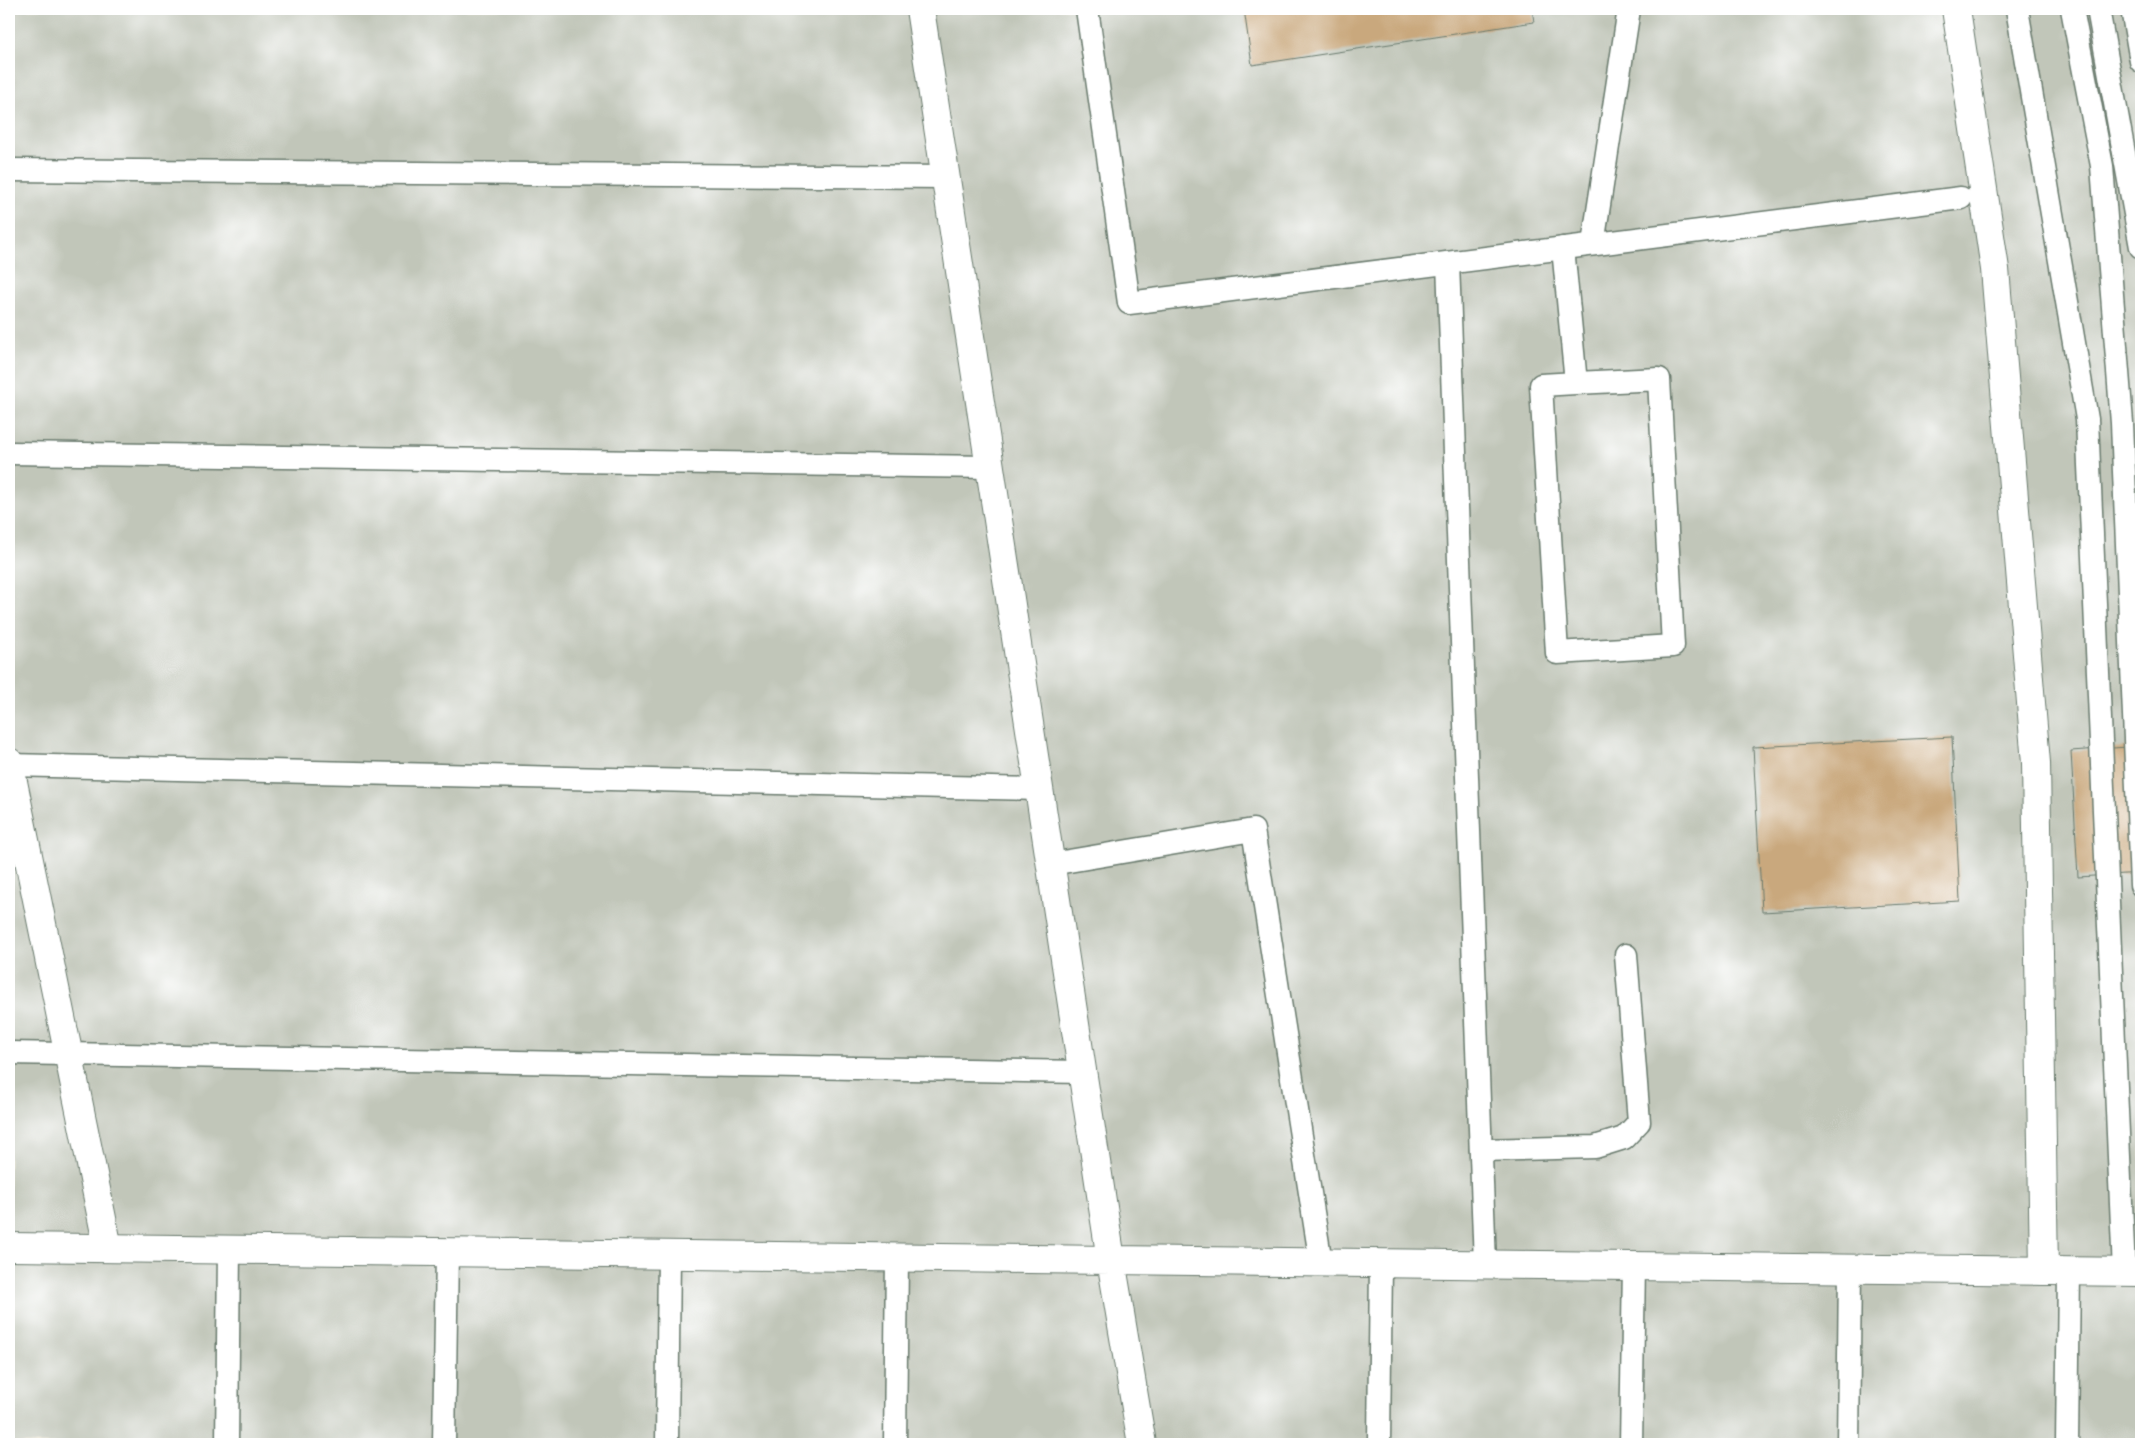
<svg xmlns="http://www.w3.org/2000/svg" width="2150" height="1453" font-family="'Patrick Hand',sans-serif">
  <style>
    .industrial { fill: #c1c6b9 }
    .building { fill: #c9a87d }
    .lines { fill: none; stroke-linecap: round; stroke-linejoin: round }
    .lane-casing { stroke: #697a6d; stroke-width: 25 }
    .street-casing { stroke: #697a6d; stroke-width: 30 }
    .lane { stroke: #fff; stroke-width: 22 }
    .street { stroke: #fff; stroke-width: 28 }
  </style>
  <rect width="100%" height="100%" fill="#fff"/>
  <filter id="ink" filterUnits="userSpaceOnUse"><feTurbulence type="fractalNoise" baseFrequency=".02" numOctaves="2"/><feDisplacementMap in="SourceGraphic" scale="10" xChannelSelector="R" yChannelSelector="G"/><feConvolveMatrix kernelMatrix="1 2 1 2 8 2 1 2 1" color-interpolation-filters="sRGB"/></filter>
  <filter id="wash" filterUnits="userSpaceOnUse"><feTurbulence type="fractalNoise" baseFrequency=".0096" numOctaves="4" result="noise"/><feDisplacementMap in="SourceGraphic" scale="20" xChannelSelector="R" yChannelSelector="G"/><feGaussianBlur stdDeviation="1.12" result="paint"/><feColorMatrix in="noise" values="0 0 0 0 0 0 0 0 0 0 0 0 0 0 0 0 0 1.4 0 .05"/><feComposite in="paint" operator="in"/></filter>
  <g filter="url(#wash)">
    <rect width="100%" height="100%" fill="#f3ebd6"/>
    <rect class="industrial" x="9" y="9" width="2132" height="1435"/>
    <g id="blocks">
      <g class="building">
        <polygon points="1244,9 1532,9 1534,22 1252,65"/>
        <polygon points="1952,737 1960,901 1762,912 1753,747"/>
        <polygon points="2141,746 2141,873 2078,877 2071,751"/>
      </g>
    </g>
  </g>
  <g filter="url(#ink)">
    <use href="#blocks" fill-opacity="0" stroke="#697a6d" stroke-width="1"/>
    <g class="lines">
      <defs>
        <g id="lane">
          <polyline points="1087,9 1129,303 1961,198"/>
          <polyline points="2017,9 2087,419 2124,1272"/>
          <polyline points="2072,9 2102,166 2122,423 2141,885"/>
          <polyline points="2098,9 2141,247"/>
          <polyline points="2132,9 2141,61"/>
          <polyline points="9,170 946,177"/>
          <polyline points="1593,244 1629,9"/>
          <polyline points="1563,248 1576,383 1541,385 1557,653 1673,646 1659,379 1576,383"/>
          <polyline points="1448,263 1485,1264"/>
          <polyline points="9,453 990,467"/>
          <polyline points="9,765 1039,789"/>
          <polyline points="1051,864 1253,830 1321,1263"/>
          <polyline points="9,1053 1082,1072"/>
          <polyline points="1481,1150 1595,1147 1624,1138 1639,1122 1626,955"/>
          <polyline points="227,1444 229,1249"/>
          <polyline points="444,1444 447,1252"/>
          <polyline points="667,1444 669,1254"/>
          <polyline points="895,1444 897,1257"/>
          <polyline points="1379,1444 1381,1263"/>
          <polyline points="1631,1444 1634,1266"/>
          <polyline points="1848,1444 1850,1269"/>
          <polyline points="2067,1444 2069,1272"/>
        </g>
        <g id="street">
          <polyline points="920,9 1111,1260 2141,1272"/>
          <polyline points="1956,9 1995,269 2036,763 2044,1271"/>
          <polyline points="9,762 108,1248"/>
          <polyline points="9,1247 1111,1260 1142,1444"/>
        </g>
      </defs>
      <use href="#lane" class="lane-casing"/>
      <use href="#street" class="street-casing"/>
      <use href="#lane" class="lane"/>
      <use href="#street" class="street"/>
    </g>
  </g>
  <rect width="2150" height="1453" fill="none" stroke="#fff" stroke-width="30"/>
</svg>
